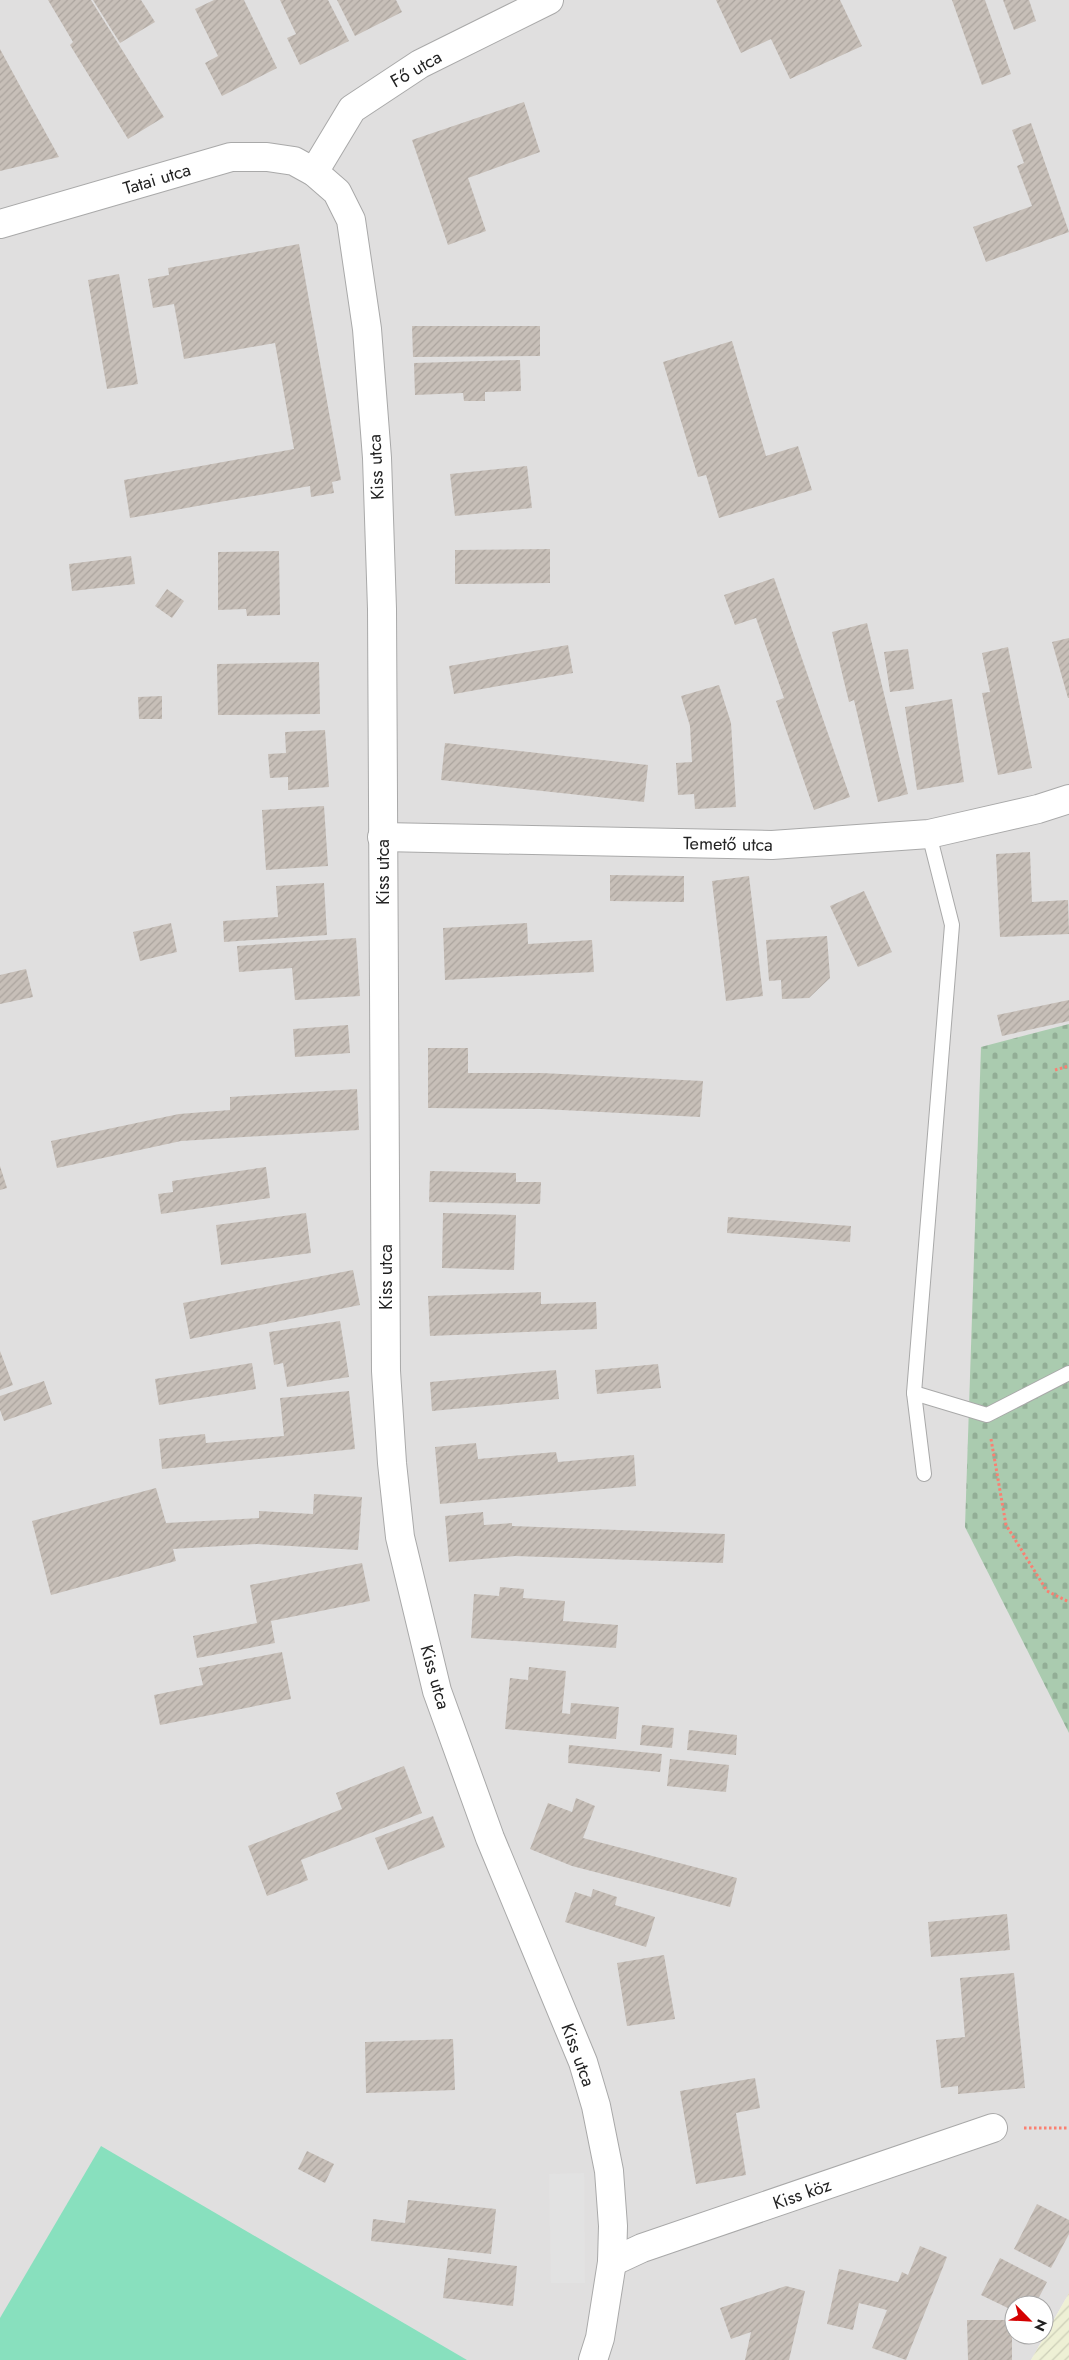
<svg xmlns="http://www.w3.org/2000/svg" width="1069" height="2360" font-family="Jost,sans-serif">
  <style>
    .residential { fill: #e0dfdf; fill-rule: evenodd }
    .farmland { fill: url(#farmland-furrows) }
    .cemetery { fill: url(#cemetery-stones) }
    .pitch { fill: #88e0be }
    .parking { fill: #e2e2e2 }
    .building { fill: url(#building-hatch) }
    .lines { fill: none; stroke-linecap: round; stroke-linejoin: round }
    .service-casing { stroke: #a9a9a9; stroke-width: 16 }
    .minor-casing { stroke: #a9a9a9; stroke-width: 30 }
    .tertiary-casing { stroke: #a9a9a9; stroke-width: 30 }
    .path { stroke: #fa8072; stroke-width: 3; stroke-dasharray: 2.5 2.5; stroke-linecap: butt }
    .service { stroke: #fff; stroke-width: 14 }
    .minor { stroke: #fff; stroke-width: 28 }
    .tertiary { stroke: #fff; stroke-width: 28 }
    .labels { text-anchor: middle; stroke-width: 5; stroke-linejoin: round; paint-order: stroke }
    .street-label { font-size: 18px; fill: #222; stroke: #fff }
  </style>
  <defs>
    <pattern id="farmland-furrows" width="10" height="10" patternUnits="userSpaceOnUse" patternTransform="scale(1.25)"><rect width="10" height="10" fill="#eef0d5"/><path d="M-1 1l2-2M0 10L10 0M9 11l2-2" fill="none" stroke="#ccceb7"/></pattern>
    <pattern id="cemetery-stones" width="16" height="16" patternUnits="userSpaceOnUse" patternTransform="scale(1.25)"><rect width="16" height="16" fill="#aacbaf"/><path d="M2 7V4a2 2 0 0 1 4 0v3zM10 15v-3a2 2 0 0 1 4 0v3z" fill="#92ae96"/></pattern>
    <pattern id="building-hatch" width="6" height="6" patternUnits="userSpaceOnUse" patternTransform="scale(1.25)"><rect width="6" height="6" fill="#c7bfb8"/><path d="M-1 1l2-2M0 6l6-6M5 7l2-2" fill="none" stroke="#aba49e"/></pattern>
  </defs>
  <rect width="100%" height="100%" fill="#f2efe9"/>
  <path class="residential" d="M0,0H1069V2293L1031,2360H0ZM1014,2305H1044V2335H1014Z"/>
  <polygon class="farmland" points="1069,2293 1069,2360 1031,2360"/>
  <polygon class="cemetery" points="1069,1024 1069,1733 965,1527 981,1047"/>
  <polygon class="pitch" points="101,2146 467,2360 0,2360 0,2318"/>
  <polygon class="parking" points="584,2173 585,2283 551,2283 549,2174"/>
  <g class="building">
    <polygon points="48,0 91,0 164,117 128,139 70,45 73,42"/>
    <polygon points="93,0 141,0 155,22 120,43"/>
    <polygon points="214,0 244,0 277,68 222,96 205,63 218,56 195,9"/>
    <polygon points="280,0 328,0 349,41 300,65 287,38 296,34"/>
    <polygon points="337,0 396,0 402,12 355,36"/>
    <polygon points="716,0 840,0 862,46 790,79 771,39 741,53"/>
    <polygon points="952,0 985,0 1011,74 982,85"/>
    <polygon points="1003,0 1029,0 1036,21 1014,30"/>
    <polygon points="0,49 32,108 59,157 0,171"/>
    <polygon points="524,102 540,152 468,178 486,231 448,245 412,140"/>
    <polygon points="1031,123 1069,232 986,262 973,227 1032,206 1017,166 1024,163 1012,130"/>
    <polygon points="299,244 341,480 332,482 334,493 311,497 310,486 130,518 124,480 294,449 275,343 184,359 174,304 153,308 148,279 169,275 168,268"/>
    <polygon points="119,274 138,384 107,389 88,280"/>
    <polygon points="412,326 540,326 540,356 413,357"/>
    <polygon points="732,341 766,456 798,446 812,490 719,518 706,475 698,477 663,362"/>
    <polygon points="520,360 521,391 485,392 485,401 464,401 463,393 415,395 414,363"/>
    <polygon points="527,466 532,508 455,516 450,474"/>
    <polygon points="550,549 550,583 455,584 455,550"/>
    <polygon points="279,551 280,615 247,616 246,609 218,610 218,552"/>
    <polygon points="131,556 135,584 72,591 69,564"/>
    <polygon points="774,578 850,797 814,810 776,701 784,698 756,618 735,625 724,595"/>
    <polygon points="167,589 184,601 172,618 155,606"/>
    <polygon points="867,623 908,794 878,802 854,700 849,702 832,632"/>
    <polygon points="1069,638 1069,698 1068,698 1052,642"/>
    <polygon points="568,645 573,673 454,694 449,666"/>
    <polygon points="1008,647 1032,768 998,775 982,693 990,692 982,653"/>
    <polygon points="908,649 914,689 890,692 884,652"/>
    <polygon points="319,662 320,714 218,715 217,664"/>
    <polygon points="719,685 731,723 736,807 695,809 694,794 678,795 676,763 692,762 690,726 681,696"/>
    <polygon points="162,696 162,719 139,719 138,697"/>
    <polygon points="952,699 964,782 917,790 905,707"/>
    <polygon points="325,730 329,787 288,790 288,777 270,778 268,754 286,753 285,732"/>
    <polygon points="445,743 648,765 644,802 441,780"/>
    <polygon points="324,806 328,866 266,870 262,810"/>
    <polygon points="1030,852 1032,902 1068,900 1069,934 1000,937 996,854"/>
    <polygon points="610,875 684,876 684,902 610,901"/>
    <polygon points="749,876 763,996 726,1001 712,881"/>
    <polygon points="324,883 327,935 224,942 223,921 278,917 276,886"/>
    <polygon points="864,891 892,952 858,967 830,906"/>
    <polygon points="171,923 177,952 140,961 133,932"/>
    <polygon points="527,923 528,944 592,940 594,972 445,980 443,928"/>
    <polygon points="827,936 830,978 809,998 782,999 781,980 769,981 766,940"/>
    <polygon points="356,938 360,996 295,1000 292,968 239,972 237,946"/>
    <polygon points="26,969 33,997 0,1004 0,975"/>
    <polygon points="1069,1000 1069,1021 1002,1036 997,1015"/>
    <polygon points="348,1025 350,1053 295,1057 293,1029"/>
    <polygon points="428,1048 468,1048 468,1073 542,1073 703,1081 700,1117 542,1109 428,1108"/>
    <polygon points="357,1089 359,1130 181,1141 57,1168 51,1141 179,1114 230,1110 230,1097"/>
    <polygon points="0,1166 7,1188 0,1190"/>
    <polygon points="266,1167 270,1198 161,1214 158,1194 173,1192 172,1181"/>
    <polygon points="430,1171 516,1173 516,1182 541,1182 540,1204 429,1202"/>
    <polygon points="306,1213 311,1253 221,1265 216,1225"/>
    <polygon points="443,1213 516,1215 514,1270 442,1268"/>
    <polygon points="728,1217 851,1226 850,1242 727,1233"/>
    <polygon points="353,1270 360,1305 190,1339 183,1303"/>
    <polygon points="541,1292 541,1304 596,1302 597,1329 430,1336 428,1296"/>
    <polygon points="340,1321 349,1377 287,1387 283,1363 274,1365 269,1332"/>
    <polygon points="0,1351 13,1385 0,1390"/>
    <polygon points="252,1363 256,1389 159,1405 155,1379"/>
    <polygon points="658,1364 661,1388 597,1394 595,1370"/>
    <polygon points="556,1370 559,1399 432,1411 430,1382"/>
    <polygon points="44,1381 52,1404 4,1421 0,1410 0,1396"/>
    <polygon points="349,1391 355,1449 162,1469 159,1439 205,1434 206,1443 284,1436 280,1398"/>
    <polygon points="476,1443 478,1459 556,1452 558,1462 634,1455 636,1486 440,1504 435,1447"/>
    <polygon points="156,1488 166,1523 259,1518 259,1511 313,1514 314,1494 362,1497 358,1550 257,1544 173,1549 176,1561 51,1595 32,1521"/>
    <polygon points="483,1512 484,1525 512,1523 512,1526 725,1534 723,1563 515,1556 449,1562 445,1516"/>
    <polygon points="362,1563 370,1601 271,1621 275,1643 197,1658 193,1636 257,1623 250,1585"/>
    <polygon points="500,1587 524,1589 523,1598 565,1601 563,1621 618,1625 616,1648 471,1638 474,1594 499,1596"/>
    <polygon points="282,1652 291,1699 160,1725 154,1695 203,1685 199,1668"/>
    <polygon points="529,1667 566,1671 562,1713 570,1714 571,1703 619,1707 616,1739 505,1729 510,1678 528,1680"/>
    <polygon points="642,1725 674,1728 672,1748 640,1745"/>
    <polygon points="689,1730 737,1735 736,1755 687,1750"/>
    <polygon points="569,1745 662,1754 660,1772 568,1763"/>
    <polygon points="670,1759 729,1765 726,1792 667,1786"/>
    <polygon points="404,1766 422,1813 301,1860 308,1880 267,1896 248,1846 342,1809 336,1793"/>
    <polygon points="576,1798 595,1806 583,1838 737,1878 730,1907 572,1866 530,1849 548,1803 572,1812"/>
    <polygon points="433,1816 445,1847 388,1870 375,1838"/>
    <polygon points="593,1889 617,1897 615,1905 655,1917 646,1947 565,1922 575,1892 591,1897"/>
    <polygon points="1007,1914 1010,1950 931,1957 928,1922"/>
    <polygon points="664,1955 675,2019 627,2026 617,1963"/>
    <polygon points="1014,1973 1025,2088 958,2094 958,2086 941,2088 936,2040 965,2037 960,1978"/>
    <polygon points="453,2039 455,2090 366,2093 365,2042"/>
    <polygon points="755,2078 760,2108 736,2113 746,2175 696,2184 680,2091"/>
    <polygon points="307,2151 334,2164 325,2183 298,2169"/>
    <polygon points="408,2200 496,2209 491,2254 371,2241 373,2219 405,2223"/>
    <polygon points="1037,2204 1069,2220 1069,2234 1051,2268 1014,2249"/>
    <polygon points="920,2246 947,2257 906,2360 872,2348 887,2310 859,2303 853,2330 827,2324 839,2269 898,2282 902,2272 908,2275"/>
    <polygon points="448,2258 517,2266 513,2306 443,2298"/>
    <polygon points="1000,2258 1047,2282 1035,2305 1014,2305 1014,2311 981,2295"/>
    <polygon points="786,2286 805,2291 789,2360 745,2360 751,2332 731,2339 720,2308"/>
    <polygon points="967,2320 1012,2320 1012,2360 968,2360"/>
  </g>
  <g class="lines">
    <defs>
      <g id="service">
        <polyline points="914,1393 987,1415 1069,1373"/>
        <polyline points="924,1474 914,1393 952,925 929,834"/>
      </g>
      <g id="minor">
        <polyline points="314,172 352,109 420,64 549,0"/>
        <polyline points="382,837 772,845 929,834 1038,809 1069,799"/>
        <polyline points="612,2262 642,2248 993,2128"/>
      </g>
      <polyline id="tertiary" points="0,224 231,157 267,157 294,161 314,172 337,192 351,220 367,329 377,458 382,609 386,1371 392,1463 400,1537 437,1691 490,1838 583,2062 596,2106 609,2171 613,2226 612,2262 600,2338 593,2360"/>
    </defs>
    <use href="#service" class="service-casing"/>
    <use href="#minor" class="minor-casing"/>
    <use href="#tertiary" class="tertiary-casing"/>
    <g class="path">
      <polyline points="1055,1070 1069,1066"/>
      <polyline points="991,1439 1006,1525 1047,1591 1069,1602"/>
      <polyline points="1024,2128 1069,2128"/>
    </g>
    <use href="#service" class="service"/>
    <use href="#minor" class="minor"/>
    <use href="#tertiary" class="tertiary"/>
  </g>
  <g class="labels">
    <g class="street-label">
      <text transform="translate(416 69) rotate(-30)" y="6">Fő utca</text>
      <text transform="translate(157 179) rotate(-17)" y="6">Tatai utca</text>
      <text transform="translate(376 467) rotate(-93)" y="6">Kiss utca</text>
      <text transform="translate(728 844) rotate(1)" y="6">Temető utca</text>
      <text transform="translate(383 872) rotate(-90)" y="6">Kiss utca</text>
      <text transform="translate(386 1277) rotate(-90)" y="6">Kiss utca</text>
      <text transform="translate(435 1677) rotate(74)" y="6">Kiss utca</text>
      <text transform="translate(578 2055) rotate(70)" y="6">Kiss utca</text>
      <text transform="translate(802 2194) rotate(-19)" y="6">Kiss köz</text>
    </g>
  </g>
  <g transform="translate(1029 2320) rotate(114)"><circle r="24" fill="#ffffff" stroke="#a7a7a7"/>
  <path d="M0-4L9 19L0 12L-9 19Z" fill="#d40000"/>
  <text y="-8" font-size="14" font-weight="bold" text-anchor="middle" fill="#222222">N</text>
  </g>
</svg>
